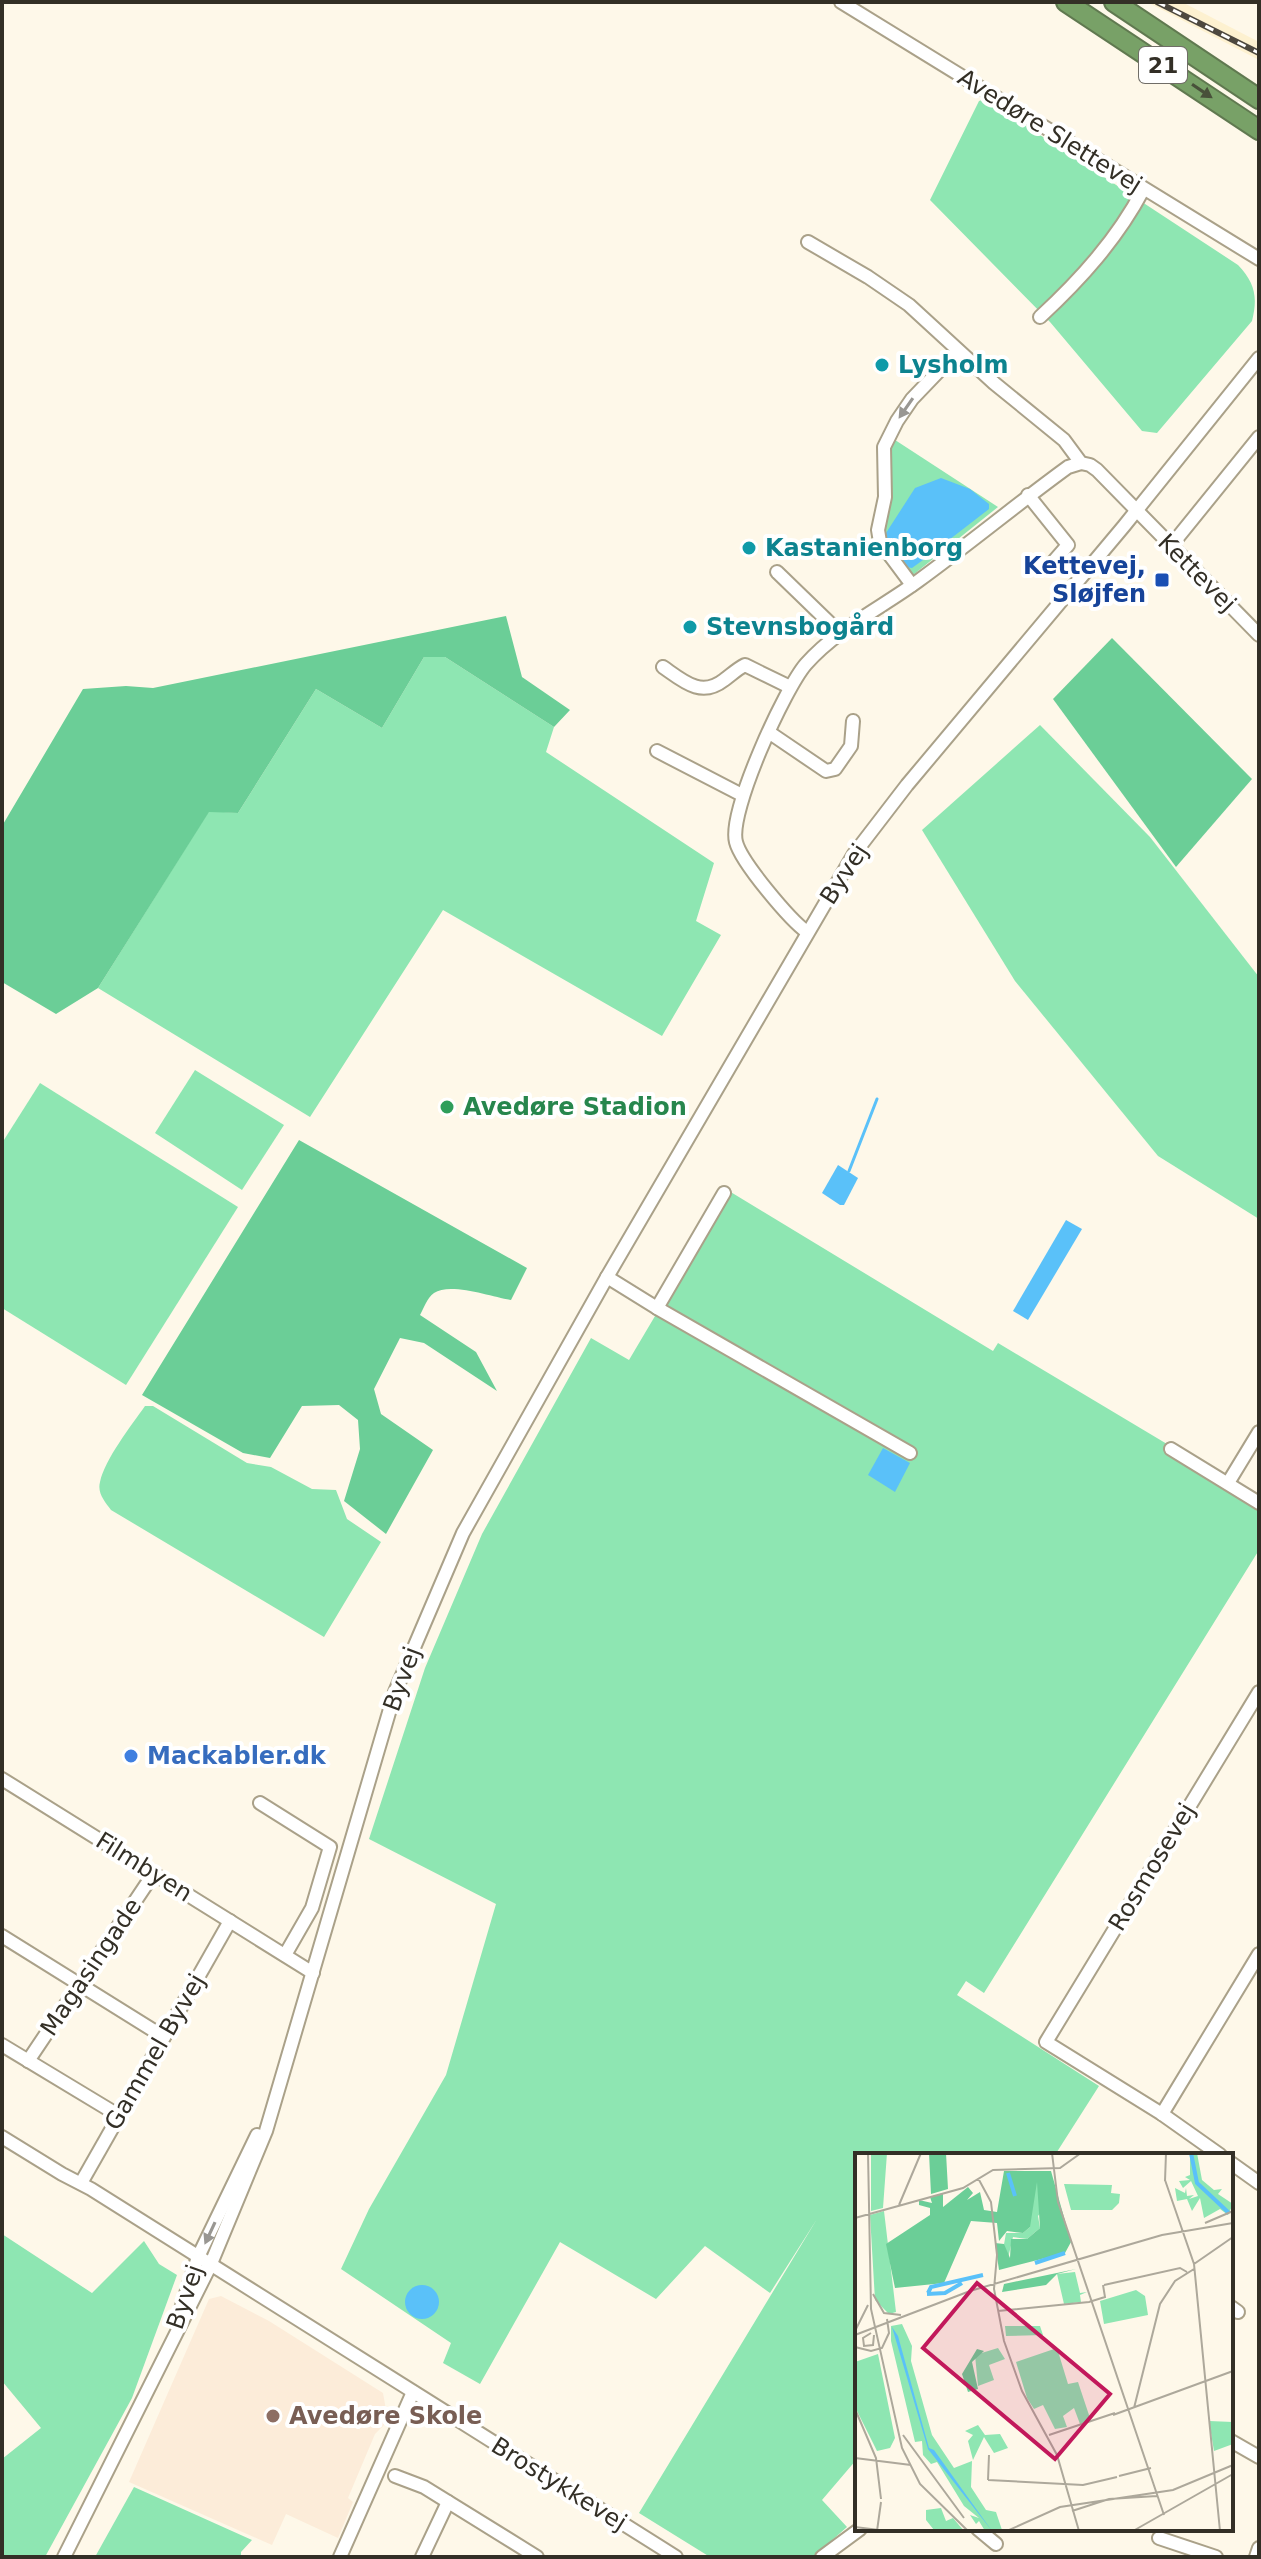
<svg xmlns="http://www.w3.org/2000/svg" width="1261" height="2559" font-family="'DejaVu Sans',sans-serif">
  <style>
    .built { fill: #fdf1d0 }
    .education { fill: #fcecd9 }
    .green { fill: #8ee6b2 }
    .forest { fill: #6bce97 }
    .water { fill: #5ac1f9 }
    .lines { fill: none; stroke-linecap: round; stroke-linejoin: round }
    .stream { stroke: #5ac1f9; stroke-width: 3 }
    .minor-casing { stroke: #aaa189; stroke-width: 16 }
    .highway-casing { stroke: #607950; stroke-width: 22 }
    .minor { stroke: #fff; stroke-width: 12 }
    .highway { stroke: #78a167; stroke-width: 18 }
    .rail-casing { stroke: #4d483f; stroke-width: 6 }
    .rail { stroke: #fff; stroke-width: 3; stroke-dasharray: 9; stroke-linecap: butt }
    .oneway { fill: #48513a }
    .oneway2 { fill: #999792 }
    .culture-dot { fill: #0f9aa8; stroke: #fff; stroke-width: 3 }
    .transit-dot { fill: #1a4fb4; stroke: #fff; stroke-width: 3 }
    .leisure-dot { fill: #2e9e5b; stroke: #fff; stroke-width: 3 }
    .shop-dot { fill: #3f7fe0; stroke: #fff; stroke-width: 3 }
    .education-dot { fill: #8d6e63; stroke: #fff; stroke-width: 3 }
    .labels { text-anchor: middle; stroke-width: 8; stroke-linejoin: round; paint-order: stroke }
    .shield { fill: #fff; stroke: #706d67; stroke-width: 2 }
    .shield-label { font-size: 22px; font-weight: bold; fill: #332f26 }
    .street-label { font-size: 24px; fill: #332f26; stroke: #fff }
    .culture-label { font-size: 24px; font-weight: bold; fill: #0d838f; stroke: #fff; text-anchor: start }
    .transit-label { font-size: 24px; font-weight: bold; fill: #164399; stroke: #fff; text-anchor: end }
    .leisure-label { font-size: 24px; font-weight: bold; fill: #27864d; stroke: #fff; text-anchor: start }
    .shop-label { font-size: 24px; font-weight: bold; fill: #366cbe; stroke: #fff; text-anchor: start }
    .education-label { font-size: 24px; font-weight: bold; fill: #785e54; stroke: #fff; text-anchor: start }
    .inset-river { fill: none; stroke: #5ac1f9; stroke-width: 4 }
    .inset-road { fill: none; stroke: #ada89b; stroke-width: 2 }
    .view { fill: #c2185b; fill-opacity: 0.15; stroke: #c2185b; stroke-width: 4 }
    .inset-edge { fill: none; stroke: #332f26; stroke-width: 4 }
  </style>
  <rect width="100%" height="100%" fill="#fef8e9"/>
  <polygon class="built" points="1147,2 1182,2 1259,42 1259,60"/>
  <polygon class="education" points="221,2296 269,2321 383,2393 388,2421 375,2434 348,2498 353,2502 338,2538 286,2514 272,2545 129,2482 209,2299"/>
  <g class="green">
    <path d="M985,99L1238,265C1255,283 1258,297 1252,321L1157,433L1142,431L1050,322L930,200L979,101Z"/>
    <polygon points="892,438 998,507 903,583 870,544"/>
    <polygon points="424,657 445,657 554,727 546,752 714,863 696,921 721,935 662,1036 443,910 310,1117 98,988 209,811 238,813 316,689 382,728"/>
    <polygon points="1040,725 1150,837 1259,977 1259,1219 1158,1156 1015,981 922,830"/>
    <polygon points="195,1070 284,1125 242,1190 155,1133"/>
    <polygon points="40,1083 238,1207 126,1385 2,1308 2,1143"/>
    <polygon points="729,1191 993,1351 998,1343 1259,1499 1259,1550 984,1993 966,1981 957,1995 1099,2086 1055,2155 857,2155 857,2459 822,2500 847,2527 813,2557 710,2557 639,2513 817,2219 770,2293 705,2246 656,2299 560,2242 480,2384 443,2363 451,2343 341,2269 369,2209 446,2075 496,1904 369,1839 425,1668 482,1534 591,1338 629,1360"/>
    <path d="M145,1406H153L247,1463L271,1467L312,1489L336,1490L347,1519L381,1542L324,1637L111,1510C105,1502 97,1493 100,1482C105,1459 131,1426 145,1406Z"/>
    <polygon points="2,2234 92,2293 144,2241 159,2264 177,2275 132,2398 45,2557 2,2557 2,2459 41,2428 2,2381"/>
    <polygon points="134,2487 252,2540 241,2552 241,2557 95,2557"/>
  </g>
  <g class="forest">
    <polygon points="506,616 522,677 570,710 554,727 445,657 424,657 382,728 316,689 238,813 209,812 98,988 56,1014 2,982 2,826 83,689 126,686 153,688"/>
    <polygon points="1112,638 1252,779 1176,867 1053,699"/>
    <path d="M299,1140L527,1268L511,1300C492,1297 450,1282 434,1293C427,1298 424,1308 420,1315L476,1352L497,1391L424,1343L400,1338L374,1389L381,1414L433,1450L386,1534L344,1501L360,1449L358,1420L339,1405L302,1406L270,1458L243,1453L142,1395Z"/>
  </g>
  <g class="water">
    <polygon points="941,478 970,489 989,504 989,509 923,560 912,568 906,567 885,542 886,533 915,488"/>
    <polygon points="838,1165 858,1178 844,1205 840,1205 822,1193"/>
    <polygon points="1066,1220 1082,1229 1028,1320 1013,1311"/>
    <polygon points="883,1448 910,1463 895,1492 868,1475"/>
    <circle cx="422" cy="2302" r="17"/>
  </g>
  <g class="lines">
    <polyline class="stream" points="849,1171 877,1099"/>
    <defs>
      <g id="minor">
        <polyline points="841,2 1259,259"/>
        <polyline points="808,242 868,277 909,305 994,383 1064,440 1081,463 1090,465 1097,470 1259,635"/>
        <path d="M1040,317C1081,279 1117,239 1143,190"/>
        <polyline points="1028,495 1068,545 1047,569"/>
        <polyline points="1170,547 1259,437"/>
        <polyline points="777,572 840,633"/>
        <polyline points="912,585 880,542 878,530 885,497 884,447 897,421 912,399 958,351"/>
        <path d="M663,667C683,681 701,698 724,680C731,675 737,669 745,665L790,687"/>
        <polyline points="770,733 826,771 835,769 851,746 853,721"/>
        <polyline points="657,751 742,795"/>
        <path d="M807,932C790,920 741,862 736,842C728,812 785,688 806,664C837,629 881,608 918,581C969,544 1017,504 1068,467L1081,463"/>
        <polyline points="607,1277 657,1308 724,1193"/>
        <polyline points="657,1308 910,1453"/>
        <polyline points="1171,1449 1259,1503"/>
        <polyline points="1228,1483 1259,1432"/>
        <polyline points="2,1779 313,1973"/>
        <polyline points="260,1803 330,1847 312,1908 285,1955"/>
        <polyline points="2,1936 164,2037"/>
        <polyline points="2,2045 113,2112"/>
        <polyline points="28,2061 154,1873"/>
        <polyline points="1162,2114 1259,1954"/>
        <polyline points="2,2137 62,2174 91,2189 676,2557"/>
        <polyline points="1220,2155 1162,2114 1046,2042 1259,1692"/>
        <polyline points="1231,2163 1259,2183"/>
        <polyline points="81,2183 230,1921"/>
        <polyline points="1231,2307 1238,2312"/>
        <polyline points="180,2312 198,2257 257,2135"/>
        <polyline points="1231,2441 1259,2457"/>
        <polyline points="395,2476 424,2487 537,2557"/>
        <polyline points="978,2529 996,2544"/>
        <polyline points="1159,2538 1216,2557"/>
        <polyline points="64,2557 210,2266 266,2131 395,1692 463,1533 607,1277 854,854 907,785 1124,526 1259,358"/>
        <polyline points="340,2557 413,2392"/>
        <polyline points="422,2557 448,2502"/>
        <polyline points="822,2557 860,2529"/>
        <polyline points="1256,2557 1259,2548"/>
      </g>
      <g id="highway">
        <polyline points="1066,2 1259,130"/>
        <polyline points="1114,2 1259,99"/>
      </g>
    </defs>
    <use href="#minor" class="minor-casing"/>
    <use href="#highway" class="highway-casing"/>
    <use href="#minor" class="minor"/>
    <use href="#highway" class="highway"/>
    <defs>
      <polyline id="rail" points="1157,2 1259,53"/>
    </defs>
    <use href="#rail" class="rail-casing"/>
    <use href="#rail" class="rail"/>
  </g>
  <defs><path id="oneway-solid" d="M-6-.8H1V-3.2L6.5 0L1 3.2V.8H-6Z" transform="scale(2)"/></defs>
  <use class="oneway" href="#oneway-solid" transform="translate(1202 91) rotate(34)"/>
  <g class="oneway2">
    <use href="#oneway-solid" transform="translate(906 408) rotate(125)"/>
    <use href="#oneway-solid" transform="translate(210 2233) rotate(115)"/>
  </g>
  <g class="culture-dot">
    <circle cx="882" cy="365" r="8"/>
    <circle cx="749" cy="548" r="8"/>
    <circle cx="690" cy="627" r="8"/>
  </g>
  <rect class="transit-dot" x="1154" y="572" width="16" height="16" rx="4"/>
  <circle class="leisure-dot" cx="447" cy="1107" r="8"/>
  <circle class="shop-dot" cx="131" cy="1756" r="8"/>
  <circle class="education-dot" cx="273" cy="2416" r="8"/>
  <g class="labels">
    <rect class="shield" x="1139" y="47" width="48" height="36" rx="6"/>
    <g class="shield-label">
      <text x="1163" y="73">21</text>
    </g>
    <g class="street-label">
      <text transform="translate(1050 131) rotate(32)" y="8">Avedøre Slettevej</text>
      <text transform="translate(1197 573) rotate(45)" y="8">Kettevej</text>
      <text transform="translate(844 874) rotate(-57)" y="8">Byvej</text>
      <text transform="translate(402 1679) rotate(-70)" y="8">Byvej</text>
      <text transform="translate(144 1867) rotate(32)" y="8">Filmbyen</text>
      <text transform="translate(1152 1867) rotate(-59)" y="8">Rosmosevej</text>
      <text transform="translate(91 1967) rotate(-56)" y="8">Magasingade</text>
      <text transform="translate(155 2052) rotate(-60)" y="8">Gammel Byvej</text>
      <text transform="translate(185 2297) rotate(-71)" y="8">Byvej</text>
      <text transform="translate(559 2484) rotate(32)" y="8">Brostykkevej</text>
    </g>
    <g class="culture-label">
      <text x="898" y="373">Lysholm</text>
      <text x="765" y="556">Kastanienborg</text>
      <text x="706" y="635">Stevnsbogård</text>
    </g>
    <g class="transit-label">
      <text x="1146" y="574">Kettevej,<tspan x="1146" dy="28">Sløjfen</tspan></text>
    </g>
    <g class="leisure-label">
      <text x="463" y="1115">Avedøre Stadion</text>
    </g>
    <g class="shop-label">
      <text x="147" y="1764">Mackabler.dk</text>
    </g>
    <g class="education-label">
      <text x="289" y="2424">Avedøre Skole</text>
    </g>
  </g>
  <g transform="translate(855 2153)">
    <rect width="378" height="378" fill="#fef8e9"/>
    <path d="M16,0H32L28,55L16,58ZM335,0H342L347,27L359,37L367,36L363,41L378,51L373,62L365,56L349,65L345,45L337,58L332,46L322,48L320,35L330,40L331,35L332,43L339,42L334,46L343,43L336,28L328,35L324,28L335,27L330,24L335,22ZM171,18L199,42L183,63L185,75L172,86L158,84L153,105L148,97L151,80H168L175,74ZM209,31L257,32L256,40L265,41L264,50L257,57H216ZM29,58L41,159L34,161L20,147L15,62ZM220,119L225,140L232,139L225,142L226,149L209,151L202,121ZM281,137L290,143L293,162L249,171L245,148ZM47,171L57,193L56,208L77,282L99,315L117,308L116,334L131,357L141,359L147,377L130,378L124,368L121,371L115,362L124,365L109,353L82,309L76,311L68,302L67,288L60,289L36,188V173ZM150,173H185L188,182L151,183ZM143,195L150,206L134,212L139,227L123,233L120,202ZM202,195L213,231L223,229L236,268L225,271L219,255L208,263L212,274L200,276L188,252L179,256L172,245L161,209ZM23,201L40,285L35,295L22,298L0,254V209ZM354,268L378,269V291L359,298ZM123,272L130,282L145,281L153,295L139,300L129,284L118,307L113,288L118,282L110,278ZM86,355L91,368L98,365L109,378L79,377L71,367V357Z" fill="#8ee6b2"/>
    <path d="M74,0H91L93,36L76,41ZM149,18H196L216,89L210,100L144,117L140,90L149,91L155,105L156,86H172L185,75L182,29L175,74L168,80L152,78L144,88L142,70L116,68L89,130L40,135L31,91L75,62V55L64,52V47L77,50L75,44L88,40V54L113,34L118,40L112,47L125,39L129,57L142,59ZM221,116L202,121L191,132L147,139L149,131ZM122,196L129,198L117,209L123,236L113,239L107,221Z" fill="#6bce97"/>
    <path d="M37,174L43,183L74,295L79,297L137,378L73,296Z" fill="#5ac1f9"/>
    <path class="inset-river" d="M336,0L342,30L374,60M153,20L160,43M180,110L210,100M73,140L76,134L128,122M72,141L90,140L107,130"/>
    <path class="inset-road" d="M13,0L16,156L47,295L65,331L113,378M197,0L203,49L309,362M123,25L136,49L142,102L139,136L149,188L167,238L202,302L224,378M310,27L339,111L365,378M310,28L311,0M44,52L66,0M0,65L108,35L138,17L205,15L226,0M350,70L378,58M339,111L378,84M249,132L325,115L332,119M18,141L29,160L46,162M143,158L234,149L250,144L248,132M0,178L13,152M16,180L8,185L9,193L18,192L19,182M0,182L115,138L307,82L378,70M0,194L16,198L27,195L34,180L32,166M279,255L305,151L320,128L339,116M0,256L21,305L26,346M258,262L378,218M48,282L109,365M194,282L260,260M0,305L56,312M264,323L296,315M133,327L228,332L262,324M133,327L134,302M217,358L254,346L302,343M0,374L32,378M22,378L26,349M152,378L205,354L318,337L378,312M278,378L378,321"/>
    <path class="view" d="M122,130L255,241L200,306L68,195Z"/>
    <rect width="378" height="378" class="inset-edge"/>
  </g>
  <rect width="1261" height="2559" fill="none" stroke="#332f26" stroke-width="8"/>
</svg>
